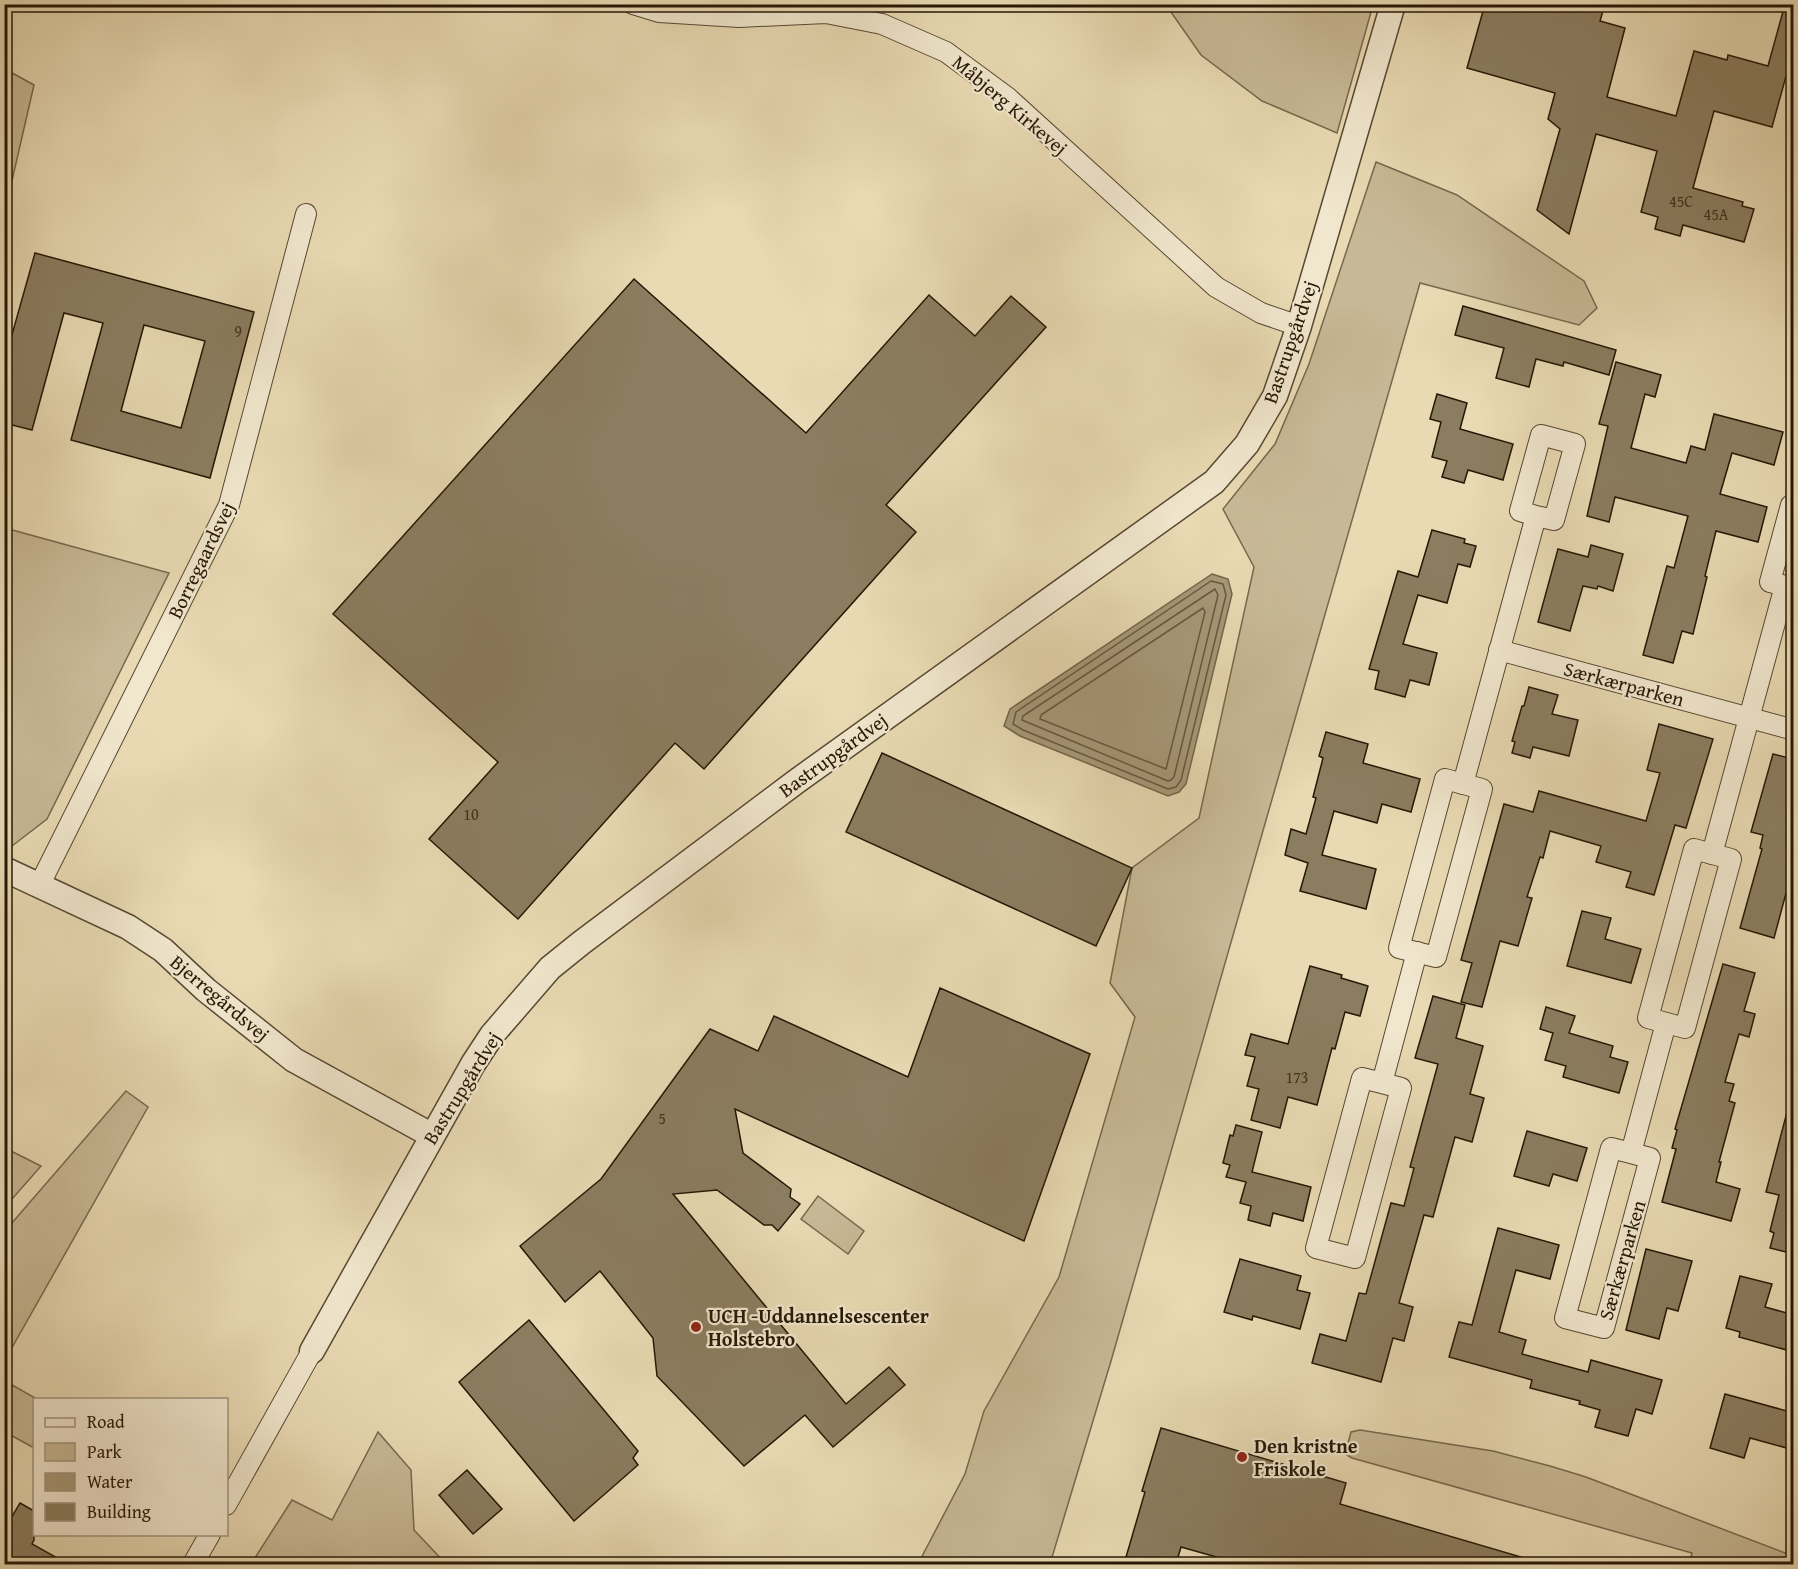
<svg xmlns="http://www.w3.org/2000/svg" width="1798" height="1569" font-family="'Gentium Book Plus',serif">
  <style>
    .green { fill: #c8b996; stroke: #77684e; stroke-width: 1.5 }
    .water { fill: #a79878; stroke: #73654a; stroke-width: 1.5 }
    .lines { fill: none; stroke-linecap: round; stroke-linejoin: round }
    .shore { stroke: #66583f; stroke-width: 1.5 }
    .building { fill: #8b7d60; stroke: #261806; stroke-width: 1.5; fill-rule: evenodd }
    .minor-casing { stroke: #574831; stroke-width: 22 }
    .tertiary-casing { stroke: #574831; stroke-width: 27 }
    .minor { stroke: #f1e7ce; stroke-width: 20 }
    .tertiary { stroke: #f1e7ce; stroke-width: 24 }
    .poi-dot { fill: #8f2418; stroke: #f1e7ce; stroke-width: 2 }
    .labels { text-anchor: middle; stroke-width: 4.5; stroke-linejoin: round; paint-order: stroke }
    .number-label { font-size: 16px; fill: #3f311c }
    .street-label { font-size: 20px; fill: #261806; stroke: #f1e7ce }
    .poi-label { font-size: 20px; font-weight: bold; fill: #261806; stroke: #f1e7ce; text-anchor: start }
  </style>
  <rect width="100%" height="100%" fill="#e9dab3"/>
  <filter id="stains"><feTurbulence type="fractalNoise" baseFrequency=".00333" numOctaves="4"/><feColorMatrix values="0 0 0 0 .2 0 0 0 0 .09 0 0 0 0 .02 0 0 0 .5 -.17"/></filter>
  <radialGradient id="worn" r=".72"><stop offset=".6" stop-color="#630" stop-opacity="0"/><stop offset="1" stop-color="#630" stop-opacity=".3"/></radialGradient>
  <g class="green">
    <polygon points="1166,5 1373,5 1337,133 1262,101 1201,55"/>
    <polygon points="5,69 34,85 5,211"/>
    <polygon points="1376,162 1457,195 1584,281 1597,308 1579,325 1420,283 1111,1361 1050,1564 918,1564 965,1474 984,1411 1059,1277 1135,1017 1110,983 1132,868 1199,818 1254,567 1223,509 1275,444 1309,364"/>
    <polygon points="5,528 169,573 47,819 12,846 4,843"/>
    <polygon points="126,1091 148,1107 5,1360 5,1231"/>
    <polygon points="5,1148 41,1166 5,1207"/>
    <polygon points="818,1196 864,1231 848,1254 801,1219"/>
    <polygon points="5,1381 37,1399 34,1400 34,1448 5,1432"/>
    <polygon points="1360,1430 1493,1451 1550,1466 1586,1477 1793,1556 1793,1564 1689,1564 1692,1553 1352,1458 1345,1454 1351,1432"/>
    <polygon points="378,1432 411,1470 414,1530 446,1564 251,1564 292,1500 332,1520"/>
  </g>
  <polygon class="water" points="1212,574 1228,579 1232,594 1186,784 1179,792 1168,796 1020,736 1004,726 1010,709"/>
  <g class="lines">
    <g class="shore">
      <polygon points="1211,581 1223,584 1226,595 1181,780 1176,787 1168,789 1023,730 1013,724 1016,712"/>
      <polygon points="1215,589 1218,595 1174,777 1171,780 1168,781 1022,720 1023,716"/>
      <polygon points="1203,608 1205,612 1166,769 1040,719 1041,715"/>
    </g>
  </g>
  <g class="building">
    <polygon points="1485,4 1605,4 1600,21 1625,28 1607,97 1676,116 1694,51 1727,60 1728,55 1768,66 1785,4 1794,4 1794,58 1791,58 1772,127 1714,111 1693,188 1743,202 1742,206 1754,209 1744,242 1683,225 1680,236 1655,229 1658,217 1641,212 1657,151 1596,134 1569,234 1537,210 1560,129 1548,119 1555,93 1467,68"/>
    <path d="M35,253L254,312L210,478L71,440L103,323L64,313L32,430L4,423V363ZM144,325L205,341L181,428L121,411Z"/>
    <polygon points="634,279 806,433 929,295 975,336 1011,296 1046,327 886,505 916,532 704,769 675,743 518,919 429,839 498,762 333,614"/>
    <polygon points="1463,306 1616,350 1609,375 1564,362 1563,366 1536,359 1529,387 1496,378 1504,348 1455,335"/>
    <polygon points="1616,362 1661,375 1655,397 1645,394 1631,448 1686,463 1691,446 1705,450 1714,414 1783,432 1774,465 1732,453 1720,494 1767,507 1758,542 1716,531 1705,576 1707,577 1693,634 1682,631 1673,663 1643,655 1667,566 1674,568 1688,516 1615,497 1609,522 1587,516 1608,426 1599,424"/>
    <polygon points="1437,394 1467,403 1460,429 1513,444 1503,480 1468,470 1464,483 1442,477 1447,461 1432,457 1441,422 1430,419"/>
    <polygon points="1432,530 1465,539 1464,543 1476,546 1470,567 1458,564 1447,603 1418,595 1403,644 1437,653 1429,685 1410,680 1405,697 1375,689 1379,671 1369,669 1398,571 1418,577"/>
    <polygon points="1591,545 1623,554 1613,591 1598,586 1597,589 1583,586 1570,631 1538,622 1558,549 1588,557"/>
    <polygon points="1529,687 1558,695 1552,714 1578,720 1569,756 1533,747 1530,758 1512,753 1515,742 1512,741 1522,706 1524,706"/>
    <polygon points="1659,724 1713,739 1686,828 1675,825 1654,895 1626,887 1631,872 1596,862 1601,846 1550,831 1543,858 1540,857 1527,897 1532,898 1518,946 1500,941 1482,1007 1461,1002 1472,963 1461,960 1504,804 1533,812 1539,791 1646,821 1660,773 1647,770"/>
    <polygon points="1326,732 1368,744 1363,763 1420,779 1411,812 1382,804 1377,823 1334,811 1322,855 1376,869 1366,909 1300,891 1308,863 1285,855 1291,829 1306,834 1316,798 1313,797 1323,758 1319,756"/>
    <polygon points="882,753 1132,868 1096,946 846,832"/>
    <polygon points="1773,754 1793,759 1793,867 1774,938 1740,928 1762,849 1760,848 1763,835 1751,832"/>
    <polygon points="1582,911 1611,918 1605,939 1641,949 1631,983 1567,966"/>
    <polygon points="1723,964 1755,973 1744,1011 1755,1014 1749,1037 1739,1034 1725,1082 1734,1084 1729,1101 1735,1103 1719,1162 1721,1162 1716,1182 1740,1189 1731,1221 1662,1202 1676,1149 1672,1148 1677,1130 1675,1129"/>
    <polygon points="1310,966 1342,975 1341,978 1368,986 1360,1016 1345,1012 1335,1049 1332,1048 1317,1105 1288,1097 1280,1128 1251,1120 1259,1089 1247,1086 1255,1057 1245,1055 1251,1034 1288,1044"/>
    <polygon points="940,988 1090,1054 1024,1241 735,1109 743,1153 791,1189 790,1197 800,1204 778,1231 772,1225 764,1225 717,1190 673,1194 846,1404 889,1367 905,1385 833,1447 805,1415 744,1466 657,1376 653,1338 600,1271 565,1302 520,1246 601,1179 710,1029 758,1051 774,1016 908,1077"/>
    <polygon points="1433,996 1465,1005 1456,1038 1483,1046 1470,1094 1484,1098 1472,1142 1455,1137 1433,1217 1424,1215 1399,1303 1413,1307 1404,1341 1393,1338 1381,1382 1312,1363 1320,1334 1346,1341 1359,1293 1366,1294 1391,1203 1404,1206 1414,1168 1410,1167 1438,1064 1415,1058"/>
    <polygon points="1546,1007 1575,1016 1569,1033 1613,1046 1610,1057 1628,1062 1619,1093 1563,1077 1566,1066 1545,1060 1553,1033 1540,1029"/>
    <polygon points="1787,1112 1794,1113 1794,1254 1770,1248 1774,1233 1770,1231 1779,1195 1766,1192"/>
    <polygon points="1236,1125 1262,1132 1252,1172 1311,1187 1303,1221 1273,1213 1270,1226 1248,1220 1251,1206 1240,1203 1246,1182 1226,1177 1230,1165 1223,1163 1230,1135 1233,1136"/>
    <polygon points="1527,1131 1587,1148 1577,1181 1553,1174 1549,1186 1514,1176"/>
    <polygon points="1498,1228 1559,1245 1550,1279 1516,1270 1499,1332 1526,1340 1522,1354 1588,1372 1591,1360 1662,1380 1652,1414 1636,1409 1628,1436 1595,1427 1600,1410 1579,1404 1580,1401 1530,1388 1532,1380 1449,1357 1459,1322 1472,1325"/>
    <polygon points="1646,1249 1692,1261 1678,1311 1667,1308 1659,1339 1626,1330"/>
    <polygon points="1240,1259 1301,1276 1297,1290 1310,1293 1300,1329 1253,1316 1252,1320 1224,1312"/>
    <polygon points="1740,1276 1772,1284 1765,1307 1794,1315 1794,1352 1739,1337 1740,1332 1726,1328"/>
    <polygon points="529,1320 638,1451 633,1458 638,1465 574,1521 459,1382"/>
    <polygon points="1725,1394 1794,1413 1794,1450 1750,1438 1744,1458 1710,1448"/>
    <polygon points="1161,1428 1346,1483 1340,1504 1528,1559 1527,1564 1241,1564 1181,1547 1176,1564 1124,1564 1145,1492 1142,1491"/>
    <polygon points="467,1470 502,1509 473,1534 439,1495"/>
    <polygon points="20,1503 34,1511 34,1540 32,1544 68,1564 4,1564 4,1530"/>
  </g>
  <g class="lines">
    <defs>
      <g id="minor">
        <polyline points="633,4 659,12 739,17 826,13 882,24 946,52 1007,97 1216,287 1261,313 1299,326"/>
        <polyline points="1794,506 1791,505 1770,582 1794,588"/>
        <polyline points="1499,650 1794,730"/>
        <polygon points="1445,779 1482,789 1436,957 1399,948"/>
        <polyline points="1463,784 1536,516 1554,520 1575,444 1541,435 1520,511 1536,516"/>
        <polygon points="1694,849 1731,859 1685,1028 1648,1018"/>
        <polyline points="1712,854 1785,586"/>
        <polyline points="40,884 229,505 306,214"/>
        <polyline points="1382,1083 1401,1088 1355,1258 1316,1248 1362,1078 1382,1083 1417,952"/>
        <polyline points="1631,1153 1650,1158 1604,1328 1565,1318 1611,1148 1631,1153 1666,1023"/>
        <polyline points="226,1505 312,1351"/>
        <polyline points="193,1564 210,1534"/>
      </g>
      <g id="tertiary">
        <polyline points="4,869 128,927 163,950 206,990 294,1060 431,1135"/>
        <polyline points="312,1351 473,1064 492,1035 550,968 581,943 797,781 1214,482 1247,444 1275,396 1299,326 1393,4"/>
      </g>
    </defs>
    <use href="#minor" class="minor-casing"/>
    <use href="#tertiary" class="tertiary-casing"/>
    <use href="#minor" class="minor"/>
    <use href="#tertiary" class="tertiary"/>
  </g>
  <g class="poi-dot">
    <circle cx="696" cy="1327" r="6"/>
    <circle cx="1242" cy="1457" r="6"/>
  </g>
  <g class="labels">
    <g class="number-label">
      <text x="1681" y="207">45C</text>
      <text x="1716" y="220">45A</text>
      <text x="238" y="337">9</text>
      <text x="471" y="820">10</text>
      <text x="1297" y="1083">173</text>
      <text x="662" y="1124">5</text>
    </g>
    <g class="street-label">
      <text transform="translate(1010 105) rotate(40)" y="7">Måbjerg Kirkevej</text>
      <text transform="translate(1290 342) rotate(-71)" y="7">Bastrupgårdvej</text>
      <text transform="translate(201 560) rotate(-64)" y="7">Borregaardsvej</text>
      <text transform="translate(1624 684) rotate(15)" y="7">Særkærparken</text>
      <text transform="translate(833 755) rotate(-36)" y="7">Bastrupgårdvej</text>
      <text transform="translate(220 998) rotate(40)" y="7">Bjerregårdsvej</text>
      <text transform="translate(462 1088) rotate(-58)" y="7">Bastrupgårdvej</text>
      <text transform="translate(1622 1260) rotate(-74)" y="7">Særkærparken</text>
    </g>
    <g class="poi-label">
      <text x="708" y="1323">UCH -Uddannelsescenter<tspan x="708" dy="23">Holstebro</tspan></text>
      <text x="1254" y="1453">Den kristne<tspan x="1254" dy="23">Friskole</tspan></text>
    </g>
  </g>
  <rect width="1798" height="1569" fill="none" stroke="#e9dab3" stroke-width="24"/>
  <rect x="6" y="6" width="1786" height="1557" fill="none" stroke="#261806" stroke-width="3"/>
  <rect x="12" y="12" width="1774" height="1545" fill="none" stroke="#261806" stroke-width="1.5"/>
  <rect x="33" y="1398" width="195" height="138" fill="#f1e7ce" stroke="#a0947e" stroke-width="1.5"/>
  <rect x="45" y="1418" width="30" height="9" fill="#f1e7ce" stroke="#a0947e" stroke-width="1.5"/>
  <text x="87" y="1428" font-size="18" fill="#261806">Road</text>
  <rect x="45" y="1443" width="30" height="18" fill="#c8b996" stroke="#a0947e" stroke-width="1.5"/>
  <text x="87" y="1458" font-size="18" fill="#261806">Park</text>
  <rect x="45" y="1473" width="30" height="18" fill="#a79878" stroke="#a0947e" stroke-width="1.5"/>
  <text x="87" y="1488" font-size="18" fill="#261806">Water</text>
  <rect x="45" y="1503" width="30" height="18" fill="#8b7d60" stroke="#a0947e" stroke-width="1.5"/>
  <text x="87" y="1518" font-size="18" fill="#261806">Building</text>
  <rect width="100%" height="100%" filter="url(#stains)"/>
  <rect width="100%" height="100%" fill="url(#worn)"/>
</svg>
